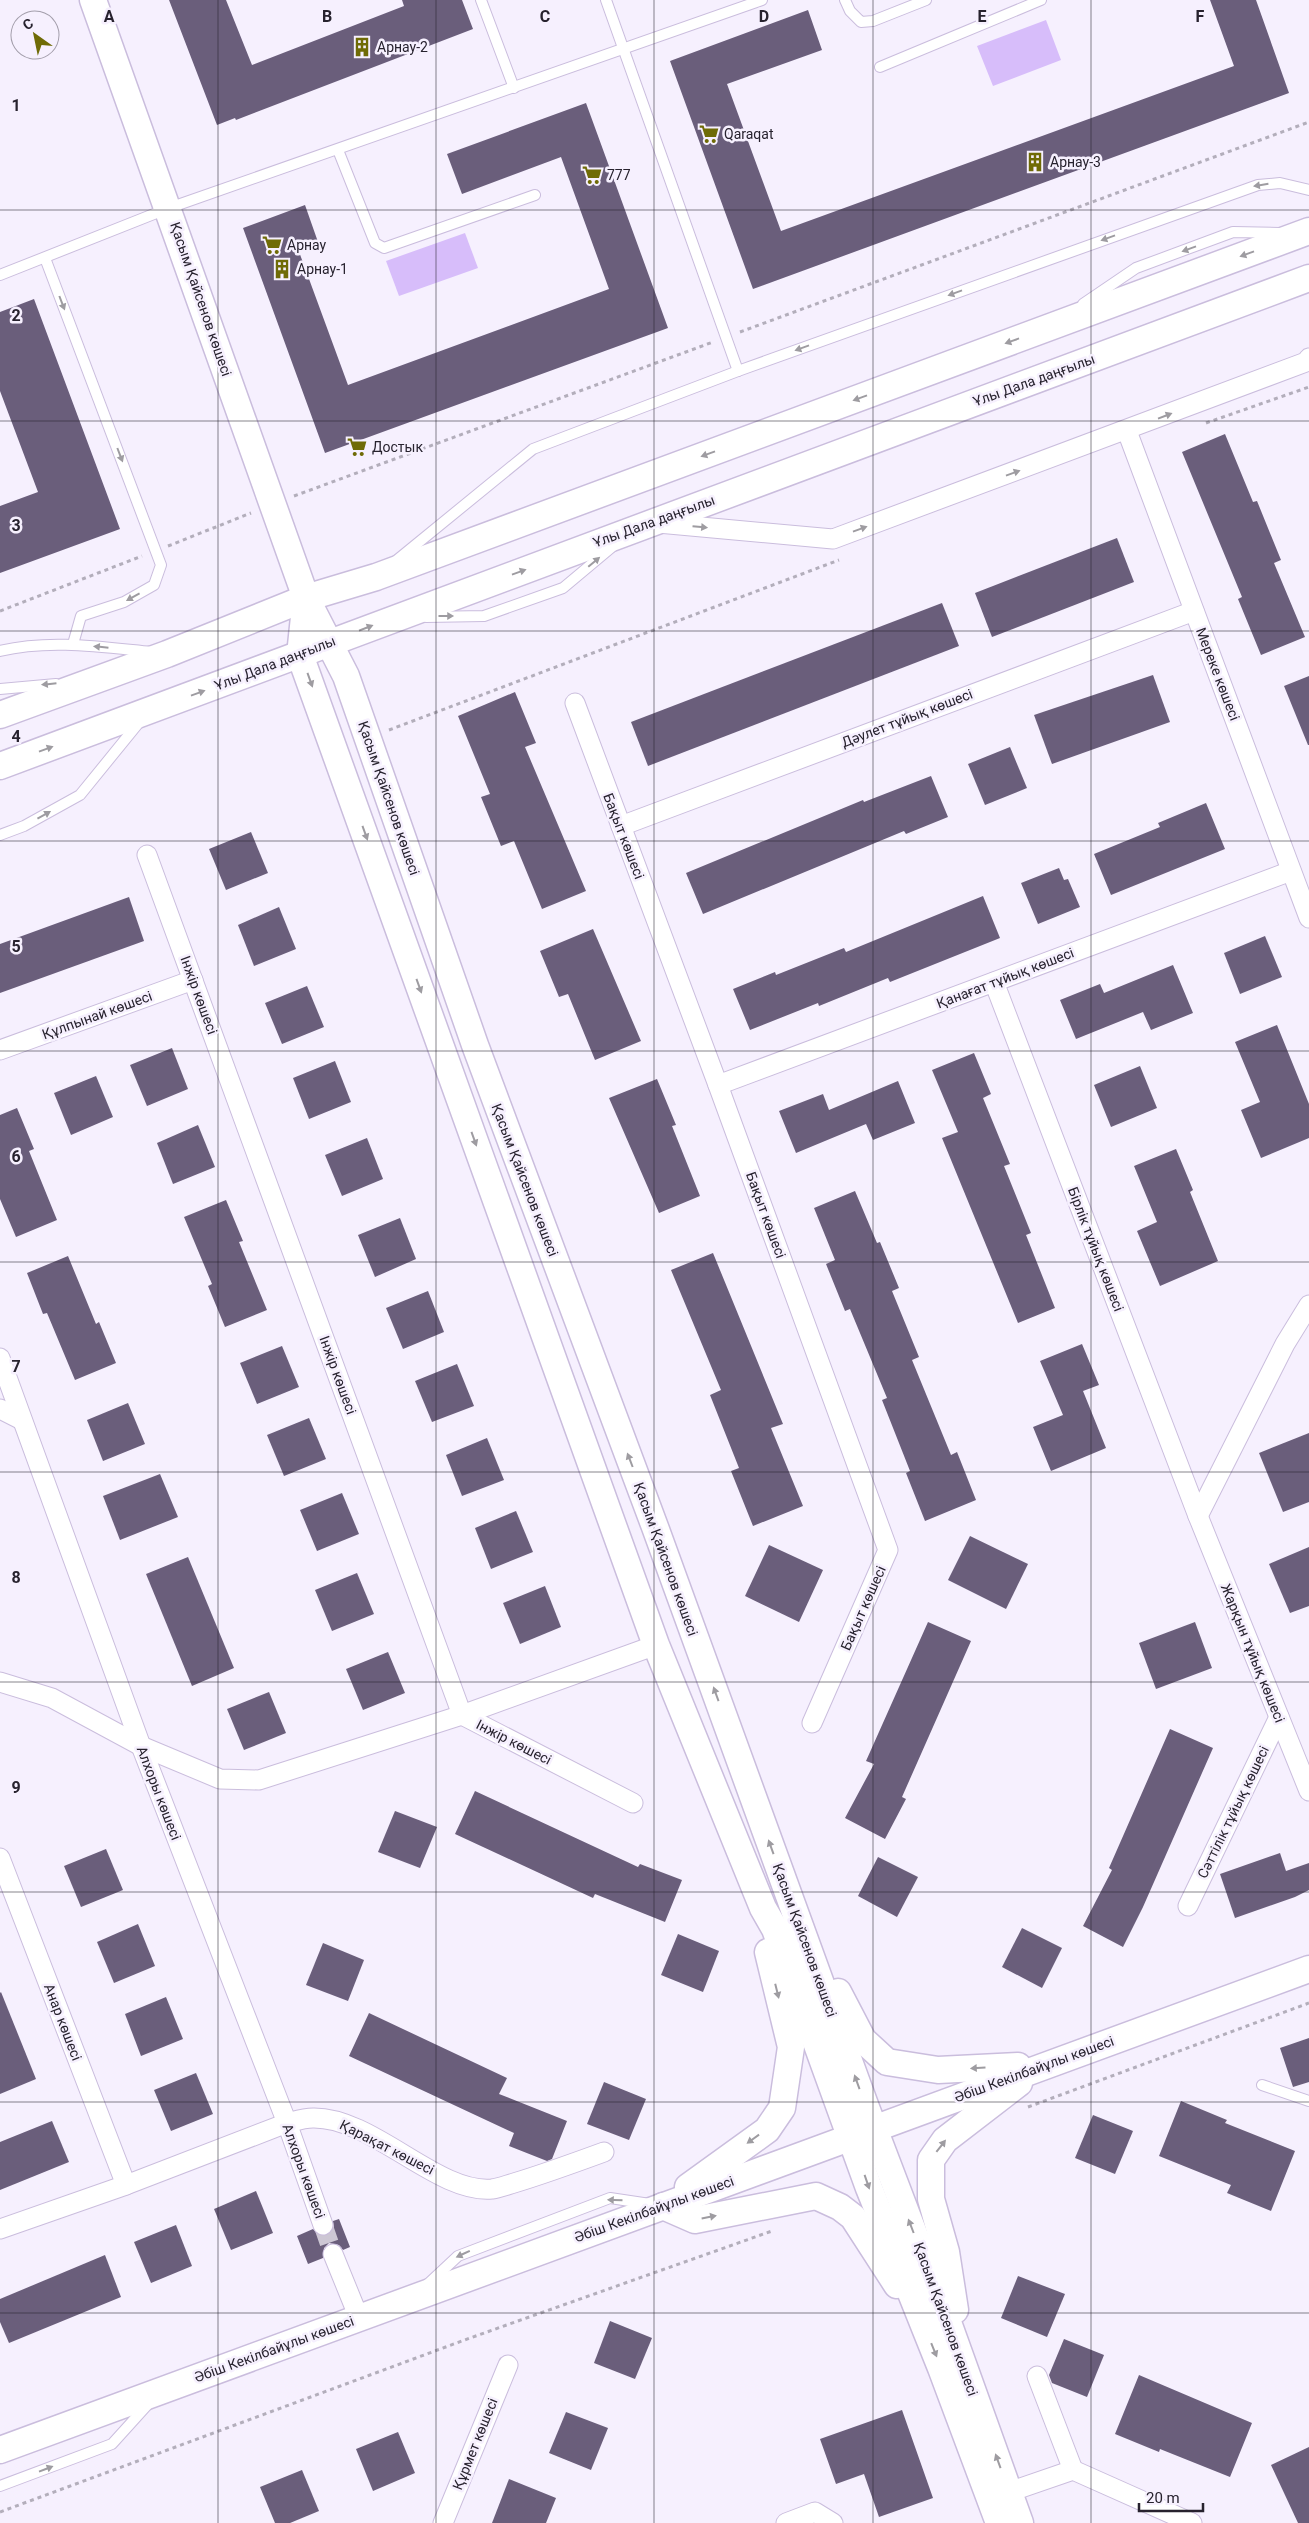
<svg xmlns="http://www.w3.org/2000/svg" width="1309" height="2523" font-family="Roboto,sans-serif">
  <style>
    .green { fill: #d7bdfa }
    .building { fill: #6a5e7b }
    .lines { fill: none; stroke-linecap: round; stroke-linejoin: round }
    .street-tunnel { stroke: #cdc7d4; stroke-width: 19; stroke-dasharray: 19 9; stroke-linecap: butt }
    .lane-casing { stroke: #cabddd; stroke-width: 12 }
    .street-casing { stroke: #cabddd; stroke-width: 21 }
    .secondary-casing { stroke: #cabddd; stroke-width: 29 }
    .path { stroke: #b3aebb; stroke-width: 3; stroke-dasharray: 4 4; stroke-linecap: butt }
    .lane { stroke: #fff; stroke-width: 10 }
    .street { stroke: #fff; stroke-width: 19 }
    .secondary { stroke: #fff; stroke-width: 26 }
    .oneway { fill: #9e9ca1 }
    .grid { fill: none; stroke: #27222e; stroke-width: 1; stroke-opacity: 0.55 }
    .labels { text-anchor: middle; stroke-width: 5; stroke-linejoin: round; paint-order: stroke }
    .poi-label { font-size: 14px; fill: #27222e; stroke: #f6f0fe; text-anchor: start }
    .street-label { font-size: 14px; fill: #27222e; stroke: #f6f0fe }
    .grid-label { font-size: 16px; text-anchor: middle; font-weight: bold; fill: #27222e; stroke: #f6f0fe; stroke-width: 5; stroke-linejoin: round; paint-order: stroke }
  </style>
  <rect width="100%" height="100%" fill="#f6f0fe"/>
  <g class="green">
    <polygon points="1046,20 1061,60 993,86 977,46"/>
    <polygon points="465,233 478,268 399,296 386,261"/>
  </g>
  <g class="building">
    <polygon points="169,0 226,0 252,65 404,6 402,0 462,0 473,29 236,120 235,118 217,125"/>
    <polygon points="1210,0 1256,0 1289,93 753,289 670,61 808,10 822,50 727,84 781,231 1234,66"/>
    <polygon points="586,103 668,328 325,453 243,228 305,205 318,242 298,249 348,385 609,289 561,157 462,194 447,154"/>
    <polygon points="34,299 120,529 0,573 0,506 38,492 0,391 0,312"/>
    <polygon points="1225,434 1253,502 1257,501 1281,560 1274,563 1305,637 1261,655 1238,599 1242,597 1182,452"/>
    <polygon points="1117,538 1134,582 992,637 975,593"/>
    <polygon points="942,603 959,646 648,766 631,722"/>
    <polygon points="1153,675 1170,722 1052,764 1034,715"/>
    <polygon points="1309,676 1309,745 1308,745 1284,686"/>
    <polygon points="515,692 536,743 525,747 586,891 542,909 514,841 501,846 481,797 490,794 458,716"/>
    <polygon points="1010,747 1027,788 985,805 968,764"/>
    <polygon points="931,776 948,817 906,834 904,831 703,914 686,873 863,800 864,802"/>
    <polygon points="1206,803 1225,849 1111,895 1094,854 1160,827 1158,823"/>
    <polygon points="251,832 268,873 226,890 209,849"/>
    <polygon points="1059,868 1064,880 1068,879 1080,907 1038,924 1021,883"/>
    <polygon points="983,896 1000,938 890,982 888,978 819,1006 818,1003 750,1030 733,989 775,972 776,975 844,948 846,952"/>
    <polygon points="129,897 144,941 0,993 0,944"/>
    <polygon points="279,907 296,949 254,966 238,925"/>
    <polygon points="593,929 641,1041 595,1060 568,994 559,997 540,951"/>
    <polygon points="1265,936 1282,977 1240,994 1224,953"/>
    <polygon points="1173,965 1193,1013 1151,1030 1143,1012 1076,1039 1060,1000 1100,984 1104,993"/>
    <polygon points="307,986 324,1027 282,1044 265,1003"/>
    <polygon points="1277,1025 1309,1104 1309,1138 1261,1158 1241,1110 1260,1102 1235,1042"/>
    <polygon points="172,1048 188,1089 147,1106 130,1065"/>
    <polygon points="974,1053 991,1094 983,1098 1010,1164 1004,1166 1031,1233 1026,1235 1055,1308 1018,1323 942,1138 958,1132 932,1070"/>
    <polygon points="335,1061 351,1102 309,1119 293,1078"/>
    <polygon points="1140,1066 1157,1108 1111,1127 1094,1085"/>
    <polygon points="96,1076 113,1117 71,1135 54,1093"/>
    <polygon points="657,1079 676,1125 672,1126 700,1196 659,1213 609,1098"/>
    <polygon points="898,1081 915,1123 873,1140 866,1124 796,1153 779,1111 823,1094 829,1110"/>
    <polygon points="17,1108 34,1149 29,1151 57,1220 16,1237 0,1199 0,1115"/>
    <polygon points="198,1125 215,1167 173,1184 157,1143"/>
    <polygon points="367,1138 383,1179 342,1196 325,1155"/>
    <polygon points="1176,1149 1193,1190 1190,1192 1218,1261 1160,1286 1137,1231 1157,1222 1134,1166"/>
    <polygon points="855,1191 877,1243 880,1242 899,1288 892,1291 919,1357 912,1360 951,1455 957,1452 976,1500 925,1521 906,1473 910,1471 882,1400 887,1398 850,1309 845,1311 826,1264 835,1260 814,1208"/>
    <polygon points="226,1200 243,1241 239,1242 267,1310 225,1327 208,1286 212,1284 184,1217"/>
    <polygon points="400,1218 416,1259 375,1277 358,1235"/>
    <polygon points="713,1253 783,1424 771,1428 803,1506 753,1526 731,1471 739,1468 710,1395 721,1390 671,1270"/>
    <polygon points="68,1256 96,1324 99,1322 116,1363 75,1380 47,1313 43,1314 27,1273"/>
    <polygon points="428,1291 444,1332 403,1349 386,1308"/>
    <polygon points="1082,1344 1099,1385 1083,1391 1106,1448 1051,1471 1033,1427 1063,1415 1040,1361"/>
    <polygon points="282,1346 299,1387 257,1404 240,1363"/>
    <polygon points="457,1364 474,1406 432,1422 415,1381"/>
    <polygon points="128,1403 145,1444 103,1461 87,1420"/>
    <polygon points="309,1418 326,1459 284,1476 267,1435"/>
    <polygon points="1309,1433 1309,1502 1283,1512 1259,1453"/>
    <polygon points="487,1438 504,1480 462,1496 446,1455"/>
    <polygon points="160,1474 178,1517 120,1540 103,1496"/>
    <polygon points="342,1493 359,1534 317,1551 300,1510"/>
    <polygon points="516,1511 533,1552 491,1569 475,1528"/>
    <polygon points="970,1536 1028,1564 1006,1609 948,1580"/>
    <polygon points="769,1545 823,1570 799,1622 745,1596"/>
    <polygon points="1309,1547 1309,1606 1290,1613 1269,1564"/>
    <polygon points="188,1557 234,1668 192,1686 146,1574"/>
    <polygon points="357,1573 374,1614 332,1631 315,1590"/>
    <polygon points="545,1586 561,1627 520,1644 503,1603"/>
    <polygon points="928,1622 971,1641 902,1797 906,1799 885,1839 845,1818 874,1764 866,1761"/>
    <polygon points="1195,1622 1212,1668 1156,1689 1139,1643"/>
    <polygon points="388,1652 405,1693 363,1710 346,1669"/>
    <polygon points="269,1692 286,1733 244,1750 227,1709"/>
    <polygon points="1170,1729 1213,1748 1143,1907 1123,1947 1083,1926 1112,1870 1109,1868"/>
    <polygon points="475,1791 638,1867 640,1864 682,1880 665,1922 595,1894 593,1898 455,1834"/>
    <polygon points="395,1811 437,1827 420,1868 378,1852"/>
    <polygon points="106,1849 123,1890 81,1907 64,1866"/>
    <polygon points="1280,1853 1286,1871 1309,1863 1309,1890 1295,1897 1235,1918 1220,1874"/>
    <polygon points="878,1857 918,1877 897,1917 858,1896"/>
    <polygon points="138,1924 155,1966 114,1983 97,1942"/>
    <polygon points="1022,1928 1062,1948 1042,1988 1002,1967"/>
    <polygon points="678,1934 719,1951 703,1992 661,1975"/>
    <polygon points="323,1943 364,1960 348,2001 306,1985"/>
    <polygon points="1,1992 36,2079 0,2094 0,1993"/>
    <polygon points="166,1997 183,2039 141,2056 125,2014"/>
    <polygon points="369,2013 507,2078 499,2094 567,2121 552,2159 547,2161 509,2146 514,2133 349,2056"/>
    <polygon points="1309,2038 1309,2082 1293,2087 1280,2048"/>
    <polygon points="196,2073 213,2114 171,2131 154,2090"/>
    <polygon points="604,2082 646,2099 629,2140 587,2124"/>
    <polygon points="1181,2101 1227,2120 1225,2123 1295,2151 1271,2211 1227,2193 1231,2185 1159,2156"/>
    <polygon points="1093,2115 1133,2131 1115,2174 1075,2158"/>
    <polygon points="52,2121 69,2162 0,2190 0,2142"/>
    <polygon points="256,2191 273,2233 231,2250 214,2209"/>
    <polygon points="339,2219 350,2247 343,2250 339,2245 329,2243 324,2248 323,2258 308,2264 297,2236 313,2229 320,2236 327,2235 334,2228 333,2221"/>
    <polygon points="176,2225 192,2266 151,2283 134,2242"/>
    <polygon points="105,2255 121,2297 9,2343 0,2322 0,2299"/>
    <polygon points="1018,2276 1065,2294 1047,2337 1001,2318"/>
    <polygon points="610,2321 652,2338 635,2379 594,2363"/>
    <polygon points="1064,2339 1104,2355 1087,2397 1052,2383 1049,2375"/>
    <polygon points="1139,2375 1252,2423 1230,2477 1160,2449 1159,2452 1115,2434"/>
    <polygon points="902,2410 933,2498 879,2517 864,2474 836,2484 820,2439"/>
    <polygon points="566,2412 608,2428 591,2470 549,2453"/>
    <polygon points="398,2432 415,2473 373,2491 356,2449"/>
    <polygon points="1309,2447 1309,2523 1298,2523 1271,2465"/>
    <polygon points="302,2470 319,2511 290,2523 275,2523 260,2487"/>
    <polygon points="509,2479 556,2498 546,2523 492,2523"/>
  </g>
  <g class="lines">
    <polyline class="street-tunnel" points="323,2225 333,2254"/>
    <defs>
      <g id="lane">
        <polyline points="481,0 514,88"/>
        <polyline points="606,0 738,371"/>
        <polyline points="845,0 850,11 861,22 873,21 926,0"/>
        <polyline points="880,67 1041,0"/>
        <polyline points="338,150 375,243 384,248 535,195"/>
        <polyline points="45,258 161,565 154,585 124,602 81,616 73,644"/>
        <polyline points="0,275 169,208 762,0"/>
        <polyline points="1083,304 1136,268 1233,232 1279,233"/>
        <polyline points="397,560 533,449 738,371 1258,185 1280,183 1309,190"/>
        <polyline points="426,617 484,616 563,588 612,547"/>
        <path d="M0,651C49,639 101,647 151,652"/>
        <polyline points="0,689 56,684"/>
        <polyline points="0,835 24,826 80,795 141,720"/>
        <polyline points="1262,2085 1309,2101"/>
        <polyline points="427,2285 458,2256 610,2198 650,2204"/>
        <polyline points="0,2486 112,2444 150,2402"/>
      </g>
      <g id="street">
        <polyline points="1127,431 1309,918"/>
        <polyline points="658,523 833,539 1306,362 1309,358"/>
        <polyline points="575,703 718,1085 888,1550 812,1723"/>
        <polyline points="621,826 1194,611"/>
        <polyline points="147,855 462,1715 633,1803"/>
        <polyline points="994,982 1198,1516 1309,1791"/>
        <polyline points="0,1050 193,980"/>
        <polyline points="718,1085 1291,871"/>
        <polyline points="0,1358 141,1746 287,2123 323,2225"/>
        <polyline points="0,1409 22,1420"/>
        <polyline points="1198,1516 1285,1344 1309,1305"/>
        <polyline points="0,1682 52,1698 141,1746 220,1779 259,1780 462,1715 656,1645"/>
        <polyline points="0,1858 126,2185"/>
        <polyline points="1188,1906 1279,1717"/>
        <path d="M0,2229L126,2185L287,2123C295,2121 304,2118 313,2118C373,2117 437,2194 492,2189C499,2188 507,2185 514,2183C544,2174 574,2163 604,2152"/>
        <polyline points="333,2254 359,2318"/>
        <polyline points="1037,2376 1073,2470"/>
        <polyline points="1009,2492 1073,2470 1192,2523"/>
        <polyline points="443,2523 508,2365"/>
        <polyline points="786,2523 815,2512 833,2523"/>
      </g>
      <g id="secondary">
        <polyline points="93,0 306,598 346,676 475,1045 655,1527 865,2105 950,2328 1020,2523"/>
        <polyline points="306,598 300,655 656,1645 763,1908 775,1929 869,2188 941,2368 999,2523"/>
        <polyline points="0,715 167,654 306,598 376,577 1309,231"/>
        <polyline points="0,766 1309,278"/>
        <polyline points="838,1992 863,2040 887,2062 938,2070 1018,2066"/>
        <polyline points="688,2187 767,2130 782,2108 791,2047 768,1952"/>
        <polyline points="663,2206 695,2220 816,2196 840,2207 853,2217 897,2285"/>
        <polyline points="955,2310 946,2252 931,2199 931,2160 945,2140 1019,2083"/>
        <polyline points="0,2450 1309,1969"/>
      </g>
    </defs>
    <use href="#lane" class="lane-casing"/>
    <use href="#street" class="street-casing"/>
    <use href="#secondary" class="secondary-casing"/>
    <g class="path">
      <polyline points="740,332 1309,122"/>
      <polyline points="1206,423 1309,387"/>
      <polyline points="294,496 713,342"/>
      <polyline points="168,546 251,513"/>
      <polyline points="0,611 142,556"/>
      <polyline points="389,730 839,560"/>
      <polyline points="1028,2107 1309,2003"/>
      <polyline points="0,2512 470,2338 772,2231"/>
    </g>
    <use href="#lane" class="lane"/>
    <use href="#street" class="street"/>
    <use href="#secondary" class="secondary"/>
  </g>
  <defs><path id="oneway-solid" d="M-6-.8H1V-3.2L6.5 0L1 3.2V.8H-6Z" transform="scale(1.25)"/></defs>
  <g class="oneway">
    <use href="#oneway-solid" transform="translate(1261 185) rotate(171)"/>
    <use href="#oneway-solid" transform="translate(1108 238) rotate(160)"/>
    <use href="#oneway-solid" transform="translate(1189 249) rotate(160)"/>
    <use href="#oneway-solid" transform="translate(1247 254) rotate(160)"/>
    <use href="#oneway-solid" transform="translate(955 293) rotate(160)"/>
    <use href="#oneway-solid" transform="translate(62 303) rotate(69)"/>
    <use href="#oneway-solid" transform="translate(1012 341) rotate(160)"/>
    <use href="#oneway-solid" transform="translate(802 348) rotate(160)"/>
    <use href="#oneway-solid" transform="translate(860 398) rotate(160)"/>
    <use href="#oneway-solid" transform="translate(1165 416) rotate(-21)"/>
    <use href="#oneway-solid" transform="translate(708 454) rotate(160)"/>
    <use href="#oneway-solid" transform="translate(120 455) rotate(69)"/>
    <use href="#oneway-solid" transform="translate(1013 473) rotate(-20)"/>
    <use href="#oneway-solid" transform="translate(700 527) rotate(5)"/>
    <use href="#oneway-solid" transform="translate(860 529) rotate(-20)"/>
    <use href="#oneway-solid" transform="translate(594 562) rotate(-40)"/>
    <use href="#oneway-solid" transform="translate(519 572) rotate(-20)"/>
    <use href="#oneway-solid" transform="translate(133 597) rotate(151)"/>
    <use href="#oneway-solid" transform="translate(446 616)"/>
    <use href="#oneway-solid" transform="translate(366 628) rotate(-21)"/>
    <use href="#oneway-solid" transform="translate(101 647) rotate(-174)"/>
    <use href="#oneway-solid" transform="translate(310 680) rotate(70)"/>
    <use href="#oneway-solid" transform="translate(49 684) rotate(174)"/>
    <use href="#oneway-solid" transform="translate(198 693) rotate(-20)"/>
    <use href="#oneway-solid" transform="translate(46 749) rotate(-20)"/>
    <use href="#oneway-solid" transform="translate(44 815) rotate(-29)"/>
    <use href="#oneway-solid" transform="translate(365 833) rotate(70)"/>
    <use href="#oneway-solid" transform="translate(419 986) rotate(70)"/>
    <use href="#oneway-solid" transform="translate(474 1139) rotate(70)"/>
    <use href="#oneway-solid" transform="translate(630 1460) rotate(-111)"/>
    <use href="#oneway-solid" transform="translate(716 1694) rotate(-110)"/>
    <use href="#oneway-solid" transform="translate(771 1847) rotate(-110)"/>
    <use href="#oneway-solid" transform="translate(777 1991) rotate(76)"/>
    <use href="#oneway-solid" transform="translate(978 2068) rotate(177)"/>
    <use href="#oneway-solid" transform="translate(857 2082) rotate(-110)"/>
    <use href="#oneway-solid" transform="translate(753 2139) rotate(144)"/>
    <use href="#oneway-solid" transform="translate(941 2146) rotate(-52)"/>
    <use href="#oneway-solid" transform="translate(867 2182) rotate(71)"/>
    <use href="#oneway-solid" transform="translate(615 2200) rotate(-178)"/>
    <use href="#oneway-solid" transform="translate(709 2217) rotate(-11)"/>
    <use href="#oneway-solid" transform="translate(911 2226) rotate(-111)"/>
    <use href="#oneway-solid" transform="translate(463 2254) rotate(155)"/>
    <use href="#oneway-solid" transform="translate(934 2350) rotate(68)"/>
    <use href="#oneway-solid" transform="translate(998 2461) rotate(-110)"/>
    <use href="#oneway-solid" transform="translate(46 2469) rotate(-21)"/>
  </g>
  <path class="grid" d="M218,0V2523M436,0V2523M654,0V2523M873,0V2523M1091,0V2523M0,210H1309M0,421H1309M0,631H1309M0,841H1309M0,1051H1309M0,1262H1309M0,1472H1309M0,1682H1309M0,1892H1309M0,2102H1309M0,2313H1309"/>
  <defs>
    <symbol id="building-bare" viewBox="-9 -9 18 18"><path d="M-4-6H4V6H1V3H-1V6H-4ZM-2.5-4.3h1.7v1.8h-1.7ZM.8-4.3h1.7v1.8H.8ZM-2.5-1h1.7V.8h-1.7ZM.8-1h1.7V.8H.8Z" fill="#6f6b06" stroke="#f6f0fe" stroke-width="2.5" paint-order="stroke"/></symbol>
    <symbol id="supermarket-bare" viewBox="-9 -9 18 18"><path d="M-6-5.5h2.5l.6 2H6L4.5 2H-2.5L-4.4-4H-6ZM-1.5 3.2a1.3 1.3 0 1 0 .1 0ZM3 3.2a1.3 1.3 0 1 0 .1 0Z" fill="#6f6b06" stroke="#f6f0fe" stroke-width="2.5" paint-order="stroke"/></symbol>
  </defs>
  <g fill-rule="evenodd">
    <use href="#building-bare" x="348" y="33" width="28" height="28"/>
    <use href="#supermarket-bare" x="695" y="120" width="28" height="28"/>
    <use href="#building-bare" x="1021" y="148" width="28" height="28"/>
    <use href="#supermarket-bare" x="578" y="161" width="28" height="28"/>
    <use href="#supermarket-bare" x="258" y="231" width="28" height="28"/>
    <use href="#building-bare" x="268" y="255" width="28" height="28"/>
    <use href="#supermarket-bare" x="343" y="433" width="28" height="28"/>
  </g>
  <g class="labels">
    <g class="poi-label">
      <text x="377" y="52">Арнау-2</text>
      <text x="724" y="139">Qaraqat</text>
      <text x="1050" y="167">Арнау-3</text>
      <text x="607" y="180">777</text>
      <text x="287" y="250">Арнау</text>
      <text x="297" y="274">Арнау-1</text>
      <text x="372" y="452">Достык</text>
    </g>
    <g class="street-label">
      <text transform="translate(201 299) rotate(71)" y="5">Қасым Қайсенов көшесі</text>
      <text transform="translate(1034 380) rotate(-20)" y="5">Ұлы Дала даңғылы</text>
      <text transform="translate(654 521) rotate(-20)" y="5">Ұлы Дала даңғылы</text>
      <text transform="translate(275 663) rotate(-21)" y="5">Ұлы Дала даңғылы</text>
      <text transform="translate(1218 674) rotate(69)" y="5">Мереке көшесі</text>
      <text transform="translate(907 718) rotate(-21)" y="5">Дәулет тұйық көшесі</text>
      <text transform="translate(389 798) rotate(71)" y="5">Қасым Қайсенов көшесі</text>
      <text transform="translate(624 836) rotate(69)" y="5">Бақыт көшесі</text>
      <text transform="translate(1005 978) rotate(-21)" y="5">Қанағат тұйық көшесі</text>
      <text transform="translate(199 995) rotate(70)" y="5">Інжір көшесі</text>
      <text transform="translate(97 1015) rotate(-20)" y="5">Құлпынай көшесі</text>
      <text transform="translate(525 1180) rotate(69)" y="5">Қасым Қайсенов көшесі</text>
      <text transform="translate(766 1215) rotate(70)" y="5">Бақыт көшесі</text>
      <text transform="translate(1096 1249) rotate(69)" y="5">Бірлік тұйық көшесі</text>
      <text transform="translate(338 1375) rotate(70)" y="5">Інжір көшесі</text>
      <text transform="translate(666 1559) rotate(70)" y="5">Қасым Қайсенов көшесі</text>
      <text transform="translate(863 1608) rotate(-66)" y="5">Бақыт көшесі</text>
      <text transform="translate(1253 1653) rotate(68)" y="5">Жарқын тұйық көшесі</text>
      <text transform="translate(514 1742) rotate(27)" y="5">Інжір көшесі</text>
      <text transform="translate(159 1793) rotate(69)" y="5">Алхоры көшесі</text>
      <text transform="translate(1233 1812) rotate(-64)" y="5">Сәттілік тұйық көшесі</text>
      <text transform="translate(805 1940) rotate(70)" y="5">Қасым Қайсенов көшесі</text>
      <text transform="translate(63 2022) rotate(69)" y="5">Анар көшесі</text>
      <text transform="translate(1034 2069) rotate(-20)" y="5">Әбіш Кекілбайұлы көшесі</text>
      <text transform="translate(387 2147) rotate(27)" y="5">Қарақат көшесі</text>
      <text transform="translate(304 2171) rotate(70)" y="5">Алхоры көшесі</text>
      <text transform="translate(654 2209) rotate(-20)" y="5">Әбіш Кекілбайұлы көшесі</text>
      <text transform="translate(946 2319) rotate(70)" y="5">Қасым Қайсенов көшесі</text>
      <text transform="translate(274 2349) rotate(-20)" y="5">Әбіш Кекілбайұлы көшесі</text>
      <text transform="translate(475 2444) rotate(-68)" y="5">Құрмет көшесі</text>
    </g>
  </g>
  <g class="grid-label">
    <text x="109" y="22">A</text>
    <text x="327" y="22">B</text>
    <text x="545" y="22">C</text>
    <text x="764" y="22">D</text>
    <text x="982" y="22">E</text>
    <text x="1200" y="22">F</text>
    <text x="16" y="111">1</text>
    <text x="16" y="321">2</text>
    <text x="16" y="531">3</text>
    <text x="16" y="742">4</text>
    <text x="16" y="952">5</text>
    <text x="16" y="1162">6</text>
    <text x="16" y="1372">7</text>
    <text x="16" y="1583">8</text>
    <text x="16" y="1793">9</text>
  </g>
  <g transform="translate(35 35) rotate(327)"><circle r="24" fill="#f6f0fe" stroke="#a39eab"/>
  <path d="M0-4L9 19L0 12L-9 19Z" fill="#6f6b06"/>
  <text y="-8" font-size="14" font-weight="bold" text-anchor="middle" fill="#27222e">С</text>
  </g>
  <path d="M1139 2503v8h64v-8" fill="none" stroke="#27222e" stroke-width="2.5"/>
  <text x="1146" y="2503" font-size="15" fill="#27222e" stroke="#f6f0fe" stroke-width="4" paint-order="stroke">20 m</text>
</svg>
